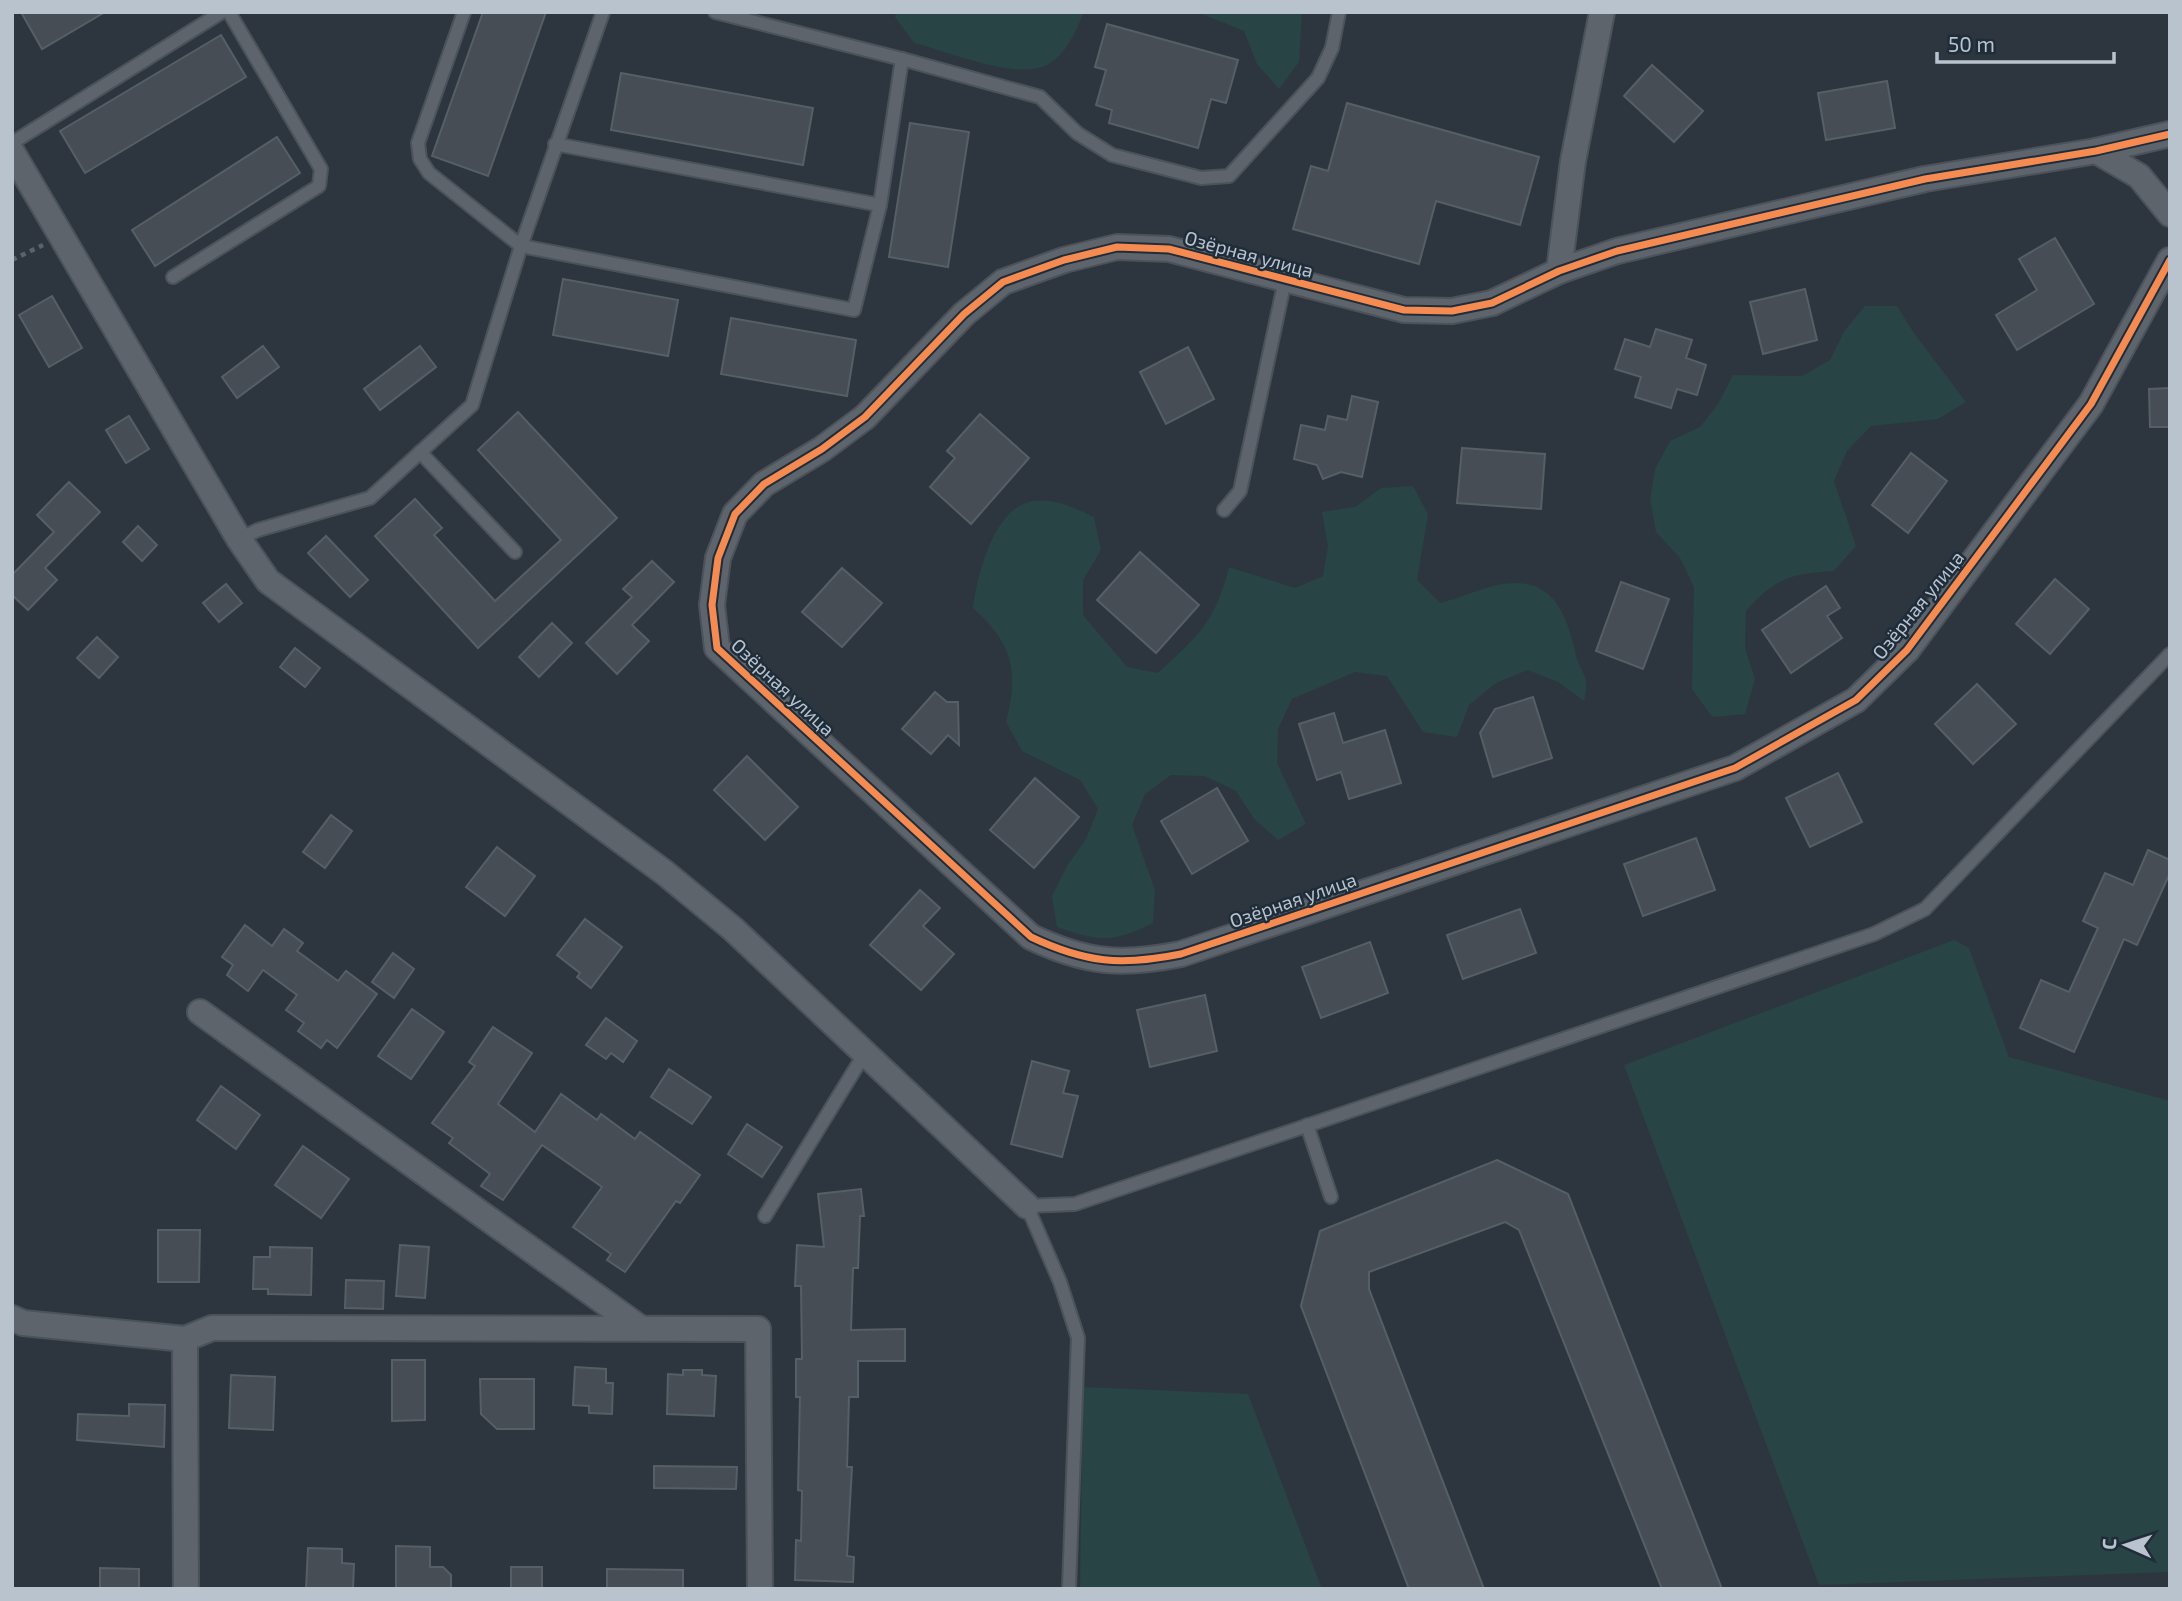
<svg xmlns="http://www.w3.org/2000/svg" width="2182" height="1601" font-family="'Exo 2',sans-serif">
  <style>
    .green { fill: #294445 }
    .building { fill: #464d54; stroke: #565e66; stroke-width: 2 }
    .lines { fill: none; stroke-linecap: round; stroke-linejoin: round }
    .service-casing { stroke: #4c5259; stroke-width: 16 }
    .minor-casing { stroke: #4c5259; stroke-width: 28 }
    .path { stroke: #5b6368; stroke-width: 4.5; stroke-dasharray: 5 5; stroke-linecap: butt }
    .service { stroke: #5e646c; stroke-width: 12 }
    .minor { stroke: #5e646c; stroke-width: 24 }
    .cycleway-casing { stroke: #1f2d3a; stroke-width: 11 }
    .cycleway { stroke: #f68b52; stroke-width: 7 }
    .labels { text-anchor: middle; stroke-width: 5; stroke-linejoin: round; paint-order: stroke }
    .street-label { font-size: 19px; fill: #b9c3ce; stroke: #1f2d3a }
  </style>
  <rect width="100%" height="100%" fill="#2d363f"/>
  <g class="green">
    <path d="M896,12H1084C1076,31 1066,55 1047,65C1015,81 948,51 914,43L895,17Z"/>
    <polygon points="1197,12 1302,12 1299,62 1279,89 1257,64 1244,31"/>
    <path d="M1865,306H1897L1914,333L1966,402L1938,419L1871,426L1847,451L1834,481L1856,546L1834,571C1789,574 1776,578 1746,611L1745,648L1755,679L1745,714L1712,717L1692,689L1694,587L1680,558L1656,532L1650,500L1655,469L1670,441L1700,427L1718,404L1733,375L1802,376L1830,360L1845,330Z"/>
    <path d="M1413,486L1428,514L1417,580L1440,603C1461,598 1484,587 1502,584C1552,576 1566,612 1575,651C1580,676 1591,671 1584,701L1558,682L1528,670L1496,683L1469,705L1457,737L1423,732L1387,676L1355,672L1292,699L1278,729L1277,763L1306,824L1278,840L1254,819L1236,791L1205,776L1171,775L1145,794L1132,825L1155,890L1153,923C1112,943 1100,942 1057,927L1052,896L1067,866L1086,839L1098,809L1080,780L1022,751L1006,722C1019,670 1013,644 973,608C977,576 994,506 1033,501C1055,498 1075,508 1094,517L1101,550L1083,580V615L1127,667L1158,673C1197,637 1216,621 1229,567L1295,588L1323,576L1328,546L1322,512L1355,507L1381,488Z"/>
    <polygon points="1954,940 1969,948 2009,1057 2170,1101 2170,1572 1819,1585 1624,1065"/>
    <polygon points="1083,1387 1248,1394 1322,1589 1080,1589"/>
  </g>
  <g class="building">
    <polygon points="21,12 105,12 42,49"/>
    <polygon points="483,12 546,12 488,176 432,156"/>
    <polygon points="1107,24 1238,60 1226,103 1211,99 1198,148 1109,123 1112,110 1096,105 1106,70 1095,67"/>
    <polygon points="221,35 246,77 85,173 60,131"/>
    <polygon points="1652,65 1703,111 1674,142 1624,96"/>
    <polygon points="621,73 813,108 803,165 611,130"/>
    <polygon points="1887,81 1895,128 1826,140 1818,93"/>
    <polygon points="1347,103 1539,157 1520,225 1436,201 1419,264 1293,229 1311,166 1328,171"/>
    <polygon points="910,123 969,132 948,267 889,257"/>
    <polygon points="277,137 300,173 155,266 132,230"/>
    <polygon points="2055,238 2094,304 2017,350 1996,315 2037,290 2019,259"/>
    <polygon points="563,279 678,300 668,356 553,335"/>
    <polygon points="1805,289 1817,340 1763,354 1750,302"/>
    <polygon points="52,296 82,348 49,367 19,315"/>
    <polygon points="731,318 856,340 847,396 721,374"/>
    <polygon points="1656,329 1692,340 1686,358 1706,365 1697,395 1677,389 1671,408 1635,397 1641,377 1615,369 1625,339 1650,347"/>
    <polygon points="263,346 279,367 237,398 222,377"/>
    <polygon points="420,346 436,367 380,410 364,389"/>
    <polygon points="1188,347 1214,399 1166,424 1140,372"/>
    <polygon points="2170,388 2170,427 2150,427 2149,389"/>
    <polygon points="1352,396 1378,402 1362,477 1341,472 1323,479 1317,465 1294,459 1301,425 1325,430 1328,416 1347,420"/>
    <polygon points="518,412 617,518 478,648 375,536 415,499 442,528 434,535 495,601 561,540 478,450"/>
    <polygon points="980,414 1029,458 971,524 930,487 955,458 947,451"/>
    <polygon points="129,416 149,449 126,463 106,430"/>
    <polygon points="1462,448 1545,454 1541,509 1457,503"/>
    <polygon points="1911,453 1947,481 1908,533 1872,505"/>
    <polygon points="69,482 100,512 45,568 57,580 28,610 12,595 12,575 54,532 37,515"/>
    <polygon points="138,526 157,545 142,561 123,542"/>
    <polygon points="326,536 368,580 350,597 308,553"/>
    <polygon points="1140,552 1199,605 1156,653 1097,600"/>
    <polygon points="652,561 674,582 632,625 649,641 617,674 586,643 632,597 623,589"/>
    <polygon points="842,568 882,603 842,647 802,612"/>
    <polygon points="2055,579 2089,609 2050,654 2016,624"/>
    <polygon points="1621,582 1669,599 1643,669 1596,651"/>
    <polygon points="226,584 242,603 219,622 203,603"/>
    <polygon points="1826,586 1840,608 1827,616 1842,638 1791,673 1762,630"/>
    <polygon points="552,623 572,643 539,677 519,657"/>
    <polygon points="97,637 118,657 99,678 77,658"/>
    <polygon points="295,648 320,668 305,687 280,667"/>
    <polygon points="1977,684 2016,724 1973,764 1935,724"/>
    <polygon points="935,692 947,702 958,702 959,745 948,735 931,754 902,729"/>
    <polygon points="1533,697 1552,758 1493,777 1480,733 1495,709"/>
    <polygon points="1334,713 1343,743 1385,730 1401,783 1349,799 1341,772 1317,780 1299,724"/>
    <polygon points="747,756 798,807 765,840 714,790"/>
    <polygon points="1838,773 1862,822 1810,847 1786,798"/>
    <polygon points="1035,778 1079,817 1034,868 990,830"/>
    <polygon points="1217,788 1248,841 1192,874 1161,821"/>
    <polygon points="331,815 352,831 325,868 303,852"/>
    <polygon points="1696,838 1715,890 1643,916 1624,864"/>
    <polygon points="497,847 535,876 505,916 466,887"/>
    <polygon points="2148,850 2170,860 2170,873 2137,945 2124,939 2074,1052 2020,1028 2041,980 2069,992 2098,928 2083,921 2105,873 2133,885"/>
    <polygon points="920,890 940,908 923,926 954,954 921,990 870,945"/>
    <polygon points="1520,909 1536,953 1463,979 1447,935"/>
    <polygon points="585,919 622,947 591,988 577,977 580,973 557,955"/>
    <polygon points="245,925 272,946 284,929 303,943 297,951 338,981 346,971 377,994 337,1048 327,1040 321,1048 298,1031 304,1023 286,1010 297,995 263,970 248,991 227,975 233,965 222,957"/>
    <polygon points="1370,942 1388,993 1321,1018 1302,967"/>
    <polygon points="393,953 414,969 394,998 372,982"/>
    <polygon points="1205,995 1217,1051 1150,1067 1137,1010"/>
    <polygon points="412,1009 444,1032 411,1079 378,1056"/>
    <polygon points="606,1018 637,1041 623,1062 611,1053 606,1059 586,1045"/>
    <polygon points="493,1027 532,1053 498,1104 535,1132 561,1094 597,1120 601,1114 635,1139 640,1132 700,1175 680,1203 676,1201 625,1272 607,1260 611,1254 573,1227 602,1187 542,1145 503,1200 481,1186 490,1174 449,1143 453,1138 432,1123 475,1066 469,1062"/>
    <polygon points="1032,1061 1069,1071 1063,1093 1078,1096 1062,1157 1011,1144"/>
    <polygon points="669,1069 711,1097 692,1124 651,1097"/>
    <polygon points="221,1086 260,1115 236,1149 197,1120"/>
    <polygon points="747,1124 782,1147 762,1177 728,1154"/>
    <polygon points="303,1146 349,1179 321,1218 275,1185"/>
    <polygon points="1497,1160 1568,1194 1722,1589 1662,1589 1519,1230 1505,1222 1369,1272 1369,1289 1484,1589 1409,1589 1301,1306 1320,1231"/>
    <polygon points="861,1189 864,1216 860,1216 858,1268 853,1268 851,1330 905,1329 905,1361 858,1361 858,1397 849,1397 847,1467 852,1467 847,1556 854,1557 853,1582 795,1580 796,1540 801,1541 802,1491 798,1490 800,1397 796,1397 796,1359 802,1359 801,1286 795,1286 797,1245 824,1247 818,1194"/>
    <polygon points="158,1230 200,1230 199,1282 158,1282"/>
    <polygon points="400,1245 429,1247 425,1298 396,1296"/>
    <polygon points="270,1247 312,1248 311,1295 268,1294 268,1289 253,1289 254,1257 270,1257"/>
    <polygon points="346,1280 384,1281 383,1309 345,1308"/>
    <polygon points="392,1360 425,1360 425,1420 392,1421"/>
    <polygon points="575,1367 606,1369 606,1383 613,1383 612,1414 589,1413 589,1406 573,1405"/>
    <polygon points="683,1370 702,1370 702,1375 716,1376 714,1416 667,1414 668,1374 683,1375"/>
    <polygon points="231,1375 275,1377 273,1430 229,1428"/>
    <polygon points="480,1379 534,1379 534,1429 497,1429 481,1414"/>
    <polygon points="129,1404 165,1405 164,1447 77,1440 78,1414 129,1416"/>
    <polygon points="654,1466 737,1467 736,1489 654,1488"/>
    <polygon points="396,1546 430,1547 430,1567 443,1567 451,1575 451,1589 396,1589"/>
    <polygon points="308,1548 342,1549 342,1563 354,1564 353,1589 306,1589"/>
    <rect x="511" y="1567" width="31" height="22"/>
    <polygon points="100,1568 139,1569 139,1589 100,1589"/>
    <polygon points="607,1569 683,1570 683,1589 607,1589"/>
  </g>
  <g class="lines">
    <defs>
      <g id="service">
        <polyline points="464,12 418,143 420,159 429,173 521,246 854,310 880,205 555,144"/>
        <polyline points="715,12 902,59 880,205"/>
        <polyline points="902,59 1040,97 1077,133 1112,155 1201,178 1229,176 1318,78 1332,48 1339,12"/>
        <polyline points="12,143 222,12"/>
        <polyline points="173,277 319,186 321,169 229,12"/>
        <polyline points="420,452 515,552"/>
        <polyline points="1224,510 1240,491 1285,280"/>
        <polyline points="239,539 258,530 370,498 472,405 521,246 603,12"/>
        <polyline points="1307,1125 1331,1197"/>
        <polyline points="765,1216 865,1053"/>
        <polyline points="1069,1589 1078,1338 1060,1282 1027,1206 1075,1204 1874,934 1925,909 2170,654"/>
      </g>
      <g id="minor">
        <path d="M2170,134L2096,151L1925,179L1617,251L1559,271L1492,303L1452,311L1404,310L1169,249L1117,247L1064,260L1003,282L964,314L865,417L822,449L764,484L735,514L718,558L712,605L717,648L1031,937C1086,963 1121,966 1181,954L1735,768L1856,700L1907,650L2091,404L2170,260"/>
        <polyline points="2096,151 2139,176 2170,214"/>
        <polyline points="12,152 239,539 268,581 665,873 733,929 1027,1206"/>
        <polyline points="1559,271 1573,161 1602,12"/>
        <polyline points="200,1012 639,1327"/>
        <polyline points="12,1318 23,1323 185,1339 212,1328 758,1329 760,1589"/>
        <polyline points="185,1339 186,1589"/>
      </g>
    </defs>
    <use href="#service" class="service-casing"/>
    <use href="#minor" class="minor-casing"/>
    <polyline class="path" points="12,260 43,245"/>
    <use href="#service" class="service"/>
    <use href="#minor" class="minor"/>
    <defs>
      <path id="cycleway" d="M2170,134L2096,151L1925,179L1617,251L1559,271L1492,303L1452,311L1404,310L1169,249L1117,247L1064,260L1003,282L964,314L865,417L822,449L764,484L735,514L718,558L712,605L717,648L1031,937C1086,963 1121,966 1181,954L1735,768L1856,700L1907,650L2091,404L2170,260"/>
    </defs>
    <use href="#cycleway" class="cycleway-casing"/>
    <use href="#cycleway" class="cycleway"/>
  </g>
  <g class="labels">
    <g class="street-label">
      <text transform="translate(1249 254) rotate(15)" y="7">Озёрная улица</text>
      <text transform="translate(1918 605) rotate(-51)" y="7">Озёрная улица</text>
      <text transform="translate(783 687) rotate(43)" y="7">Озёрная улица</text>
      <text transform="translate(1293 900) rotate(-19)" y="7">Озёрная улица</text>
    </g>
  </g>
  <rect width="2182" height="1601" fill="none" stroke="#b9c3ce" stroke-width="28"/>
  <g transform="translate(2126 1545) rotate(273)" stroke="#1f2d3a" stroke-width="5" paint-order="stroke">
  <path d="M0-5L12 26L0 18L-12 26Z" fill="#b9c3ce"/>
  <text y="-10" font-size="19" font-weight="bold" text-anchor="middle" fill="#b9c3ce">С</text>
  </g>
  <path d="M1937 52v10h177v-10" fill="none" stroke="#b9c3ce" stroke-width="3.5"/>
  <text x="1948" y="52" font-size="21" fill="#b9c3ce" stroke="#1f2d3a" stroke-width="5" paint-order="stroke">50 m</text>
</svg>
